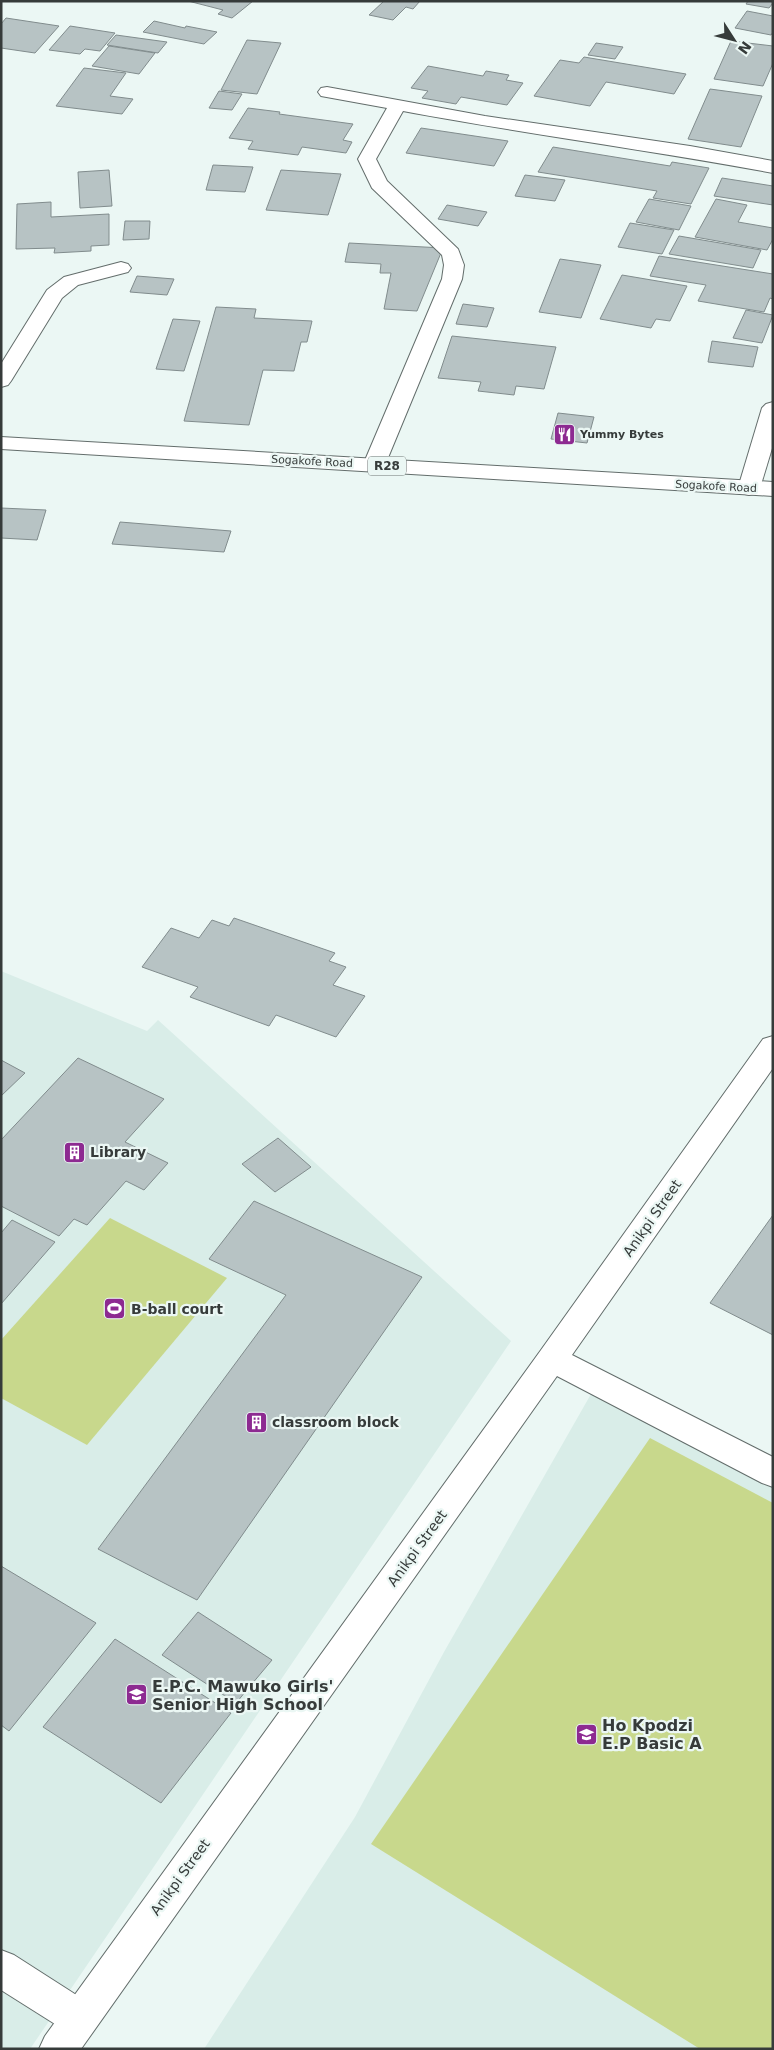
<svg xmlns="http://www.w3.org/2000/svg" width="774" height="2050" font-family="'DejaVu Sans',sans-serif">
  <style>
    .built { fill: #d9ede8 }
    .green { fill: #c8d88c }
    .building { fill: #b7c3c4; stroke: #818c8d }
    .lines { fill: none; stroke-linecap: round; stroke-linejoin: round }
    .service-casing { stroke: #636d6b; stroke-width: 2 }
    .minor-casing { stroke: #636d6b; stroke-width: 2 }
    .primary-casing { stroke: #636d6b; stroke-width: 2 }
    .service { fill: #fff; fill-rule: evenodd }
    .minor { fill: #fff; fill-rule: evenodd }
    .primary { fill: #fff; fill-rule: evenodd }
    .labels { text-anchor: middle; stroke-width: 4.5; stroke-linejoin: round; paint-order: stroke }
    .far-poi-label { font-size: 11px; font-weight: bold; fill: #363b3a; stroke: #ebf7f4; text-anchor: start }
    .far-street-label { font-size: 11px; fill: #363b3a; stroke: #ebf7f4 }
    .shield { fill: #ebf7f4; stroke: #6c7372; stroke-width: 1 }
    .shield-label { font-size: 12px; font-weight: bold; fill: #363b3a }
    .poi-label { font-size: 14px; font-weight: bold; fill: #363b3a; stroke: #ebf7f4; text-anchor: start }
    .street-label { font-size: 14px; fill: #363b3a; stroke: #ebf7f4 }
    .near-poi-label { font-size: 16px; font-weight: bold; fill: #363b3a; stroke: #ebf7f4; text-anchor: start }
  </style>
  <rect width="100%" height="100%" fill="#ebf7f4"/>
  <g class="built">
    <polygon points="1,971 147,1031 158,1020 511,1341 30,2049 1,2049"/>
    <polygon points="591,1394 773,1487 773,2049 204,2049 355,1817 444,1652"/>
  </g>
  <g class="green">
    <polygon points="110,1218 227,1278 87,1445 1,1398 1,1340"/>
    <polygon points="650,1438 773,1503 773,2049 700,2049 371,1844"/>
  </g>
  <g class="building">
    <polygon points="188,1 253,1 232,18 218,14 223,10"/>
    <polygon points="384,1 420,1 413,9 406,7 393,20 369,15"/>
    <polygon points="748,1 773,1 773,3 769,8 746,4"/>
    <polygon points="747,11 773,16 773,32 771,35 735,28"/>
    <polygon points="6,18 59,26 35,53 1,48 1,24"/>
    <polygon points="154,21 185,28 186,26 217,32 204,44 143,32"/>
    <polygon points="70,26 115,33 100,51 85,49 80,54 49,50"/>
    <polygon points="116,35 167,42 158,53 107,45"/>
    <polygon points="247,40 281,43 257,94 221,90"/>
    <polygon points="731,41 773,46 773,63 763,86 714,79"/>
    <polygon points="596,43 623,47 615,59 588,55"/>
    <polygon points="109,46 155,53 139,74 92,66"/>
    <polygon points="584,57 686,74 674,94 606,82 590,106 534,96 560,60 579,63"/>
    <polygon points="428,66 483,76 486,71 509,75 506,80 523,83 507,105 461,97 456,104 422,98 428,91 411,88"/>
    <polygon points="84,68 126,73 110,96 133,99 122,114 56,106"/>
    <polygon points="710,89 762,96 741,147 688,139"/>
    <polygon points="219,91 242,94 232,110 209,108"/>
    <polygon points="248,108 280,112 279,114 353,124 343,140 352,142 346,153 302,147 298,155 248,149 253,141 229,138"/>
    <polygon points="421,128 508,141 494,166 406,153"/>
    <polygon points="553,147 670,166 672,162 709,168 691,204 653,198 657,191 538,172"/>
    <polygon points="213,165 253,167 245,192 206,190"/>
    <polygon points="109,170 112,206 80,208 78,172"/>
    <polygon points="281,170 341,174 328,215 266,210"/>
    <polygon points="525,175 565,180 555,201 515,196"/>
    <polygon points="722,178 773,186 773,205 714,196"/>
    <polygon points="649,199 691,206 679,230 636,222"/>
    <polygon points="716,199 747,205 738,222 773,228 773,239 767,250 695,237"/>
    <polygon points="51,202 51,217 109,214 109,245 91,246 91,251 54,253 55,248 16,249 17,204"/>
    <polygon points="447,205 487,212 478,226 438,219"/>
    <polygon points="125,221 150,221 149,239 123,240"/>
    <polygon points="630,223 674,230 662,254 618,247"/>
    <polygon points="679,236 761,250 753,268 669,254"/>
    <polygon points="349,243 443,248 417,311 384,309 391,273 380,273 381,264 345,262"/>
    <polygon points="659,256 773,274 773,299 770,298 764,312 698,301 706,285 650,276"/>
    <polygon points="560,259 601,265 581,318 539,312"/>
    <polygon points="622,275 687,286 670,321 656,319 651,328 600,319"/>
    <polygon points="137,276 174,279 167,295 130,292"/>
    <polygon points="463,304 494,308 487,327 456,324"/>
    <polygon points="216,307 256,309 254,318 312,321 307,342 301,342 294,371 263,370 249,425 184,421"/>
    <polygon points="746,310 773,315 762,343 733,338"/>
    <polygon points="173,319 200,321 184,371 156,369"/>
    <polygon points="452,336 556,347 544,389 516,386 514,395 478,391 481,382 438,378"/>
    <polygon points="712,341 758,347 753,367 708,362"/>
    <polygon points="558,413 594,417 587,443 551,439"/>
    <polygon points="1,508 46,510 37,540 1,538"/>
    <polygon points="120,522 231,531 224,552 112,544"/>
    <polygon points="234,918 335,953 329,961 346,967 333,985 365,996 336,1037 276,1015 269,1026 190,997 198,987 142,967 171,928 199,938 212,920 229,926"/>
    <polygon points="78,1058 164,1099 125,1142 168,1163 144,1190 126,1181 87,1225 74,1219 59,1236 1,1206 1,1140"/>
    <polygon points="1,1060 25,1073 1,1096"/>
    <polygon points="278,1138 311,1167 275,1192 242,1164"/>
    <polygon points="254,1201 422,1277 197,1600 98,1549 286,1295 209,1259"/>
    <polygon points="773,1215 773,1335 710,1303"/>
    <polygon points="12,1220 55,1242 1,1304 1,1233"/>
    <polygon points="1,1566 96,1623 9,1731 1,1725"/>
    <polygon points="198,1612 272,1660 236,1703 162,1655"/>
    <polygon points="115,1639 231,1713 161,1803 43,1727"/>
  </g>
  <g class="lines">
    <defs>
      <g id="service">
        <polygon points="121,262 128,264 131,268 128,272 78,285 62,298 11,381 8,385 1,387 1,364 47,290 64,277"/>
        <polygon points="1,1950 14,1955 92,2005 98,2018 92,2031 79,2037 66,2031 1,1990"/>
      </g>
      <g id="minor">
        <path d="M327,87L485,116L690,146L773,161V173C650,150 526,134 403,111L376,159L387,181L458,249L464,265L462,279L385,465L382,470L374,472L366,470L363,465L442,279L444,265L442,255L372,188L358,159L387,108L321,96L318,92L321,88Z"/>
        <polygon points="773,402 773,445 760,488 757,493 749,495 741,493 738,488 762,408 766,404"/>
        <polygon points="773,1036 773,1068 572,1355 773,1457 773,1487 762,1483 557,1376 81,2049 39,2049 45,2036 541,1350 763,1039"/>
      </g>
      <polygon id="primary" points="1,437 773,482 773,496 1,449"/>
    </defs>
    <use href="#service" class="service-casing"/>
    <use href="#minor" class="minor-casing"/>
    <use href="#primary" class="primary-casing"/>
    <use href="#service" class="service"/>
    <use href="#minor" class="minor"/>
    <use href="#primary" class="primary"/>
  </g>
  <defs>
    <symbol id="restaurant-square" viewBox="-11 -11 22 22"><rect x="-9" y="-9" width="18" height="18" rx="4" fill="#8d2a91" stroke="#ebf7f4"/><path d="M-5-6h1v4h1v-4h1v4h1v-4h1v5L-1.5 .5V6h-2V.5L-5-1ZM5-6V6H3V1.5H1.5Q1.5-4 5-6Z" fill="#fff"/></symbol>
    <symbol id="building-square" viewBox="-11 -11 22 22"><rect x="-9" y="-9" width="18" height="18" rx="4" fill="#8d2a91" stroke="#ebf7f4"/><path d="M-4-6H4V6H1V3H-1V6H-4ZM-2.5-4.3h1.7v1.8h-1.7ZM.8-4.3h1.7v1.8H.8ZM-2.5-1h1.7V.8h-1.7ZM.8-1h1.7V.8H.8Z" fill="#fff"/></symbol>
    <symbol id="stadium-square" viewBox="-11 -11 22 22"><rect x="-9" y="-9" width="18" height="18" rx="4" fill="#8d2a91" stroke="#ebf7f4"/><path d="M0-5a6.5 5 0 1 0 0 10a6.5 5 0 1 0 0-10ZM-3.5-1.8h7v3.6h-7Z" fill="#fff"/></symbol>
    <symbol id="school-square" viewBox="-11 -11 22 22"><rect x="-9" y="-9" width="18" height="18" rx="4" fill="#8d2a91" stroke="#ebf7f4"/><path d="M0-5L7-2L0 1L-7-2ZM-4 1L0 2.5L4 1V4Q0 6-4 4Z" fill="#fff"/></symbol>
  </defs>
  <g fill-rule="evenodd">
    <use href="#restaurant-square" x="552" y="422" width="25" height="25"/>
    <use href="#building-square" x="62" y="1140" width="25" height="25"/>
    <use href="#stadium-square" x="102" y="1296" width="25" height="25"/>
    <use href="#building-square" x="244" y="1410" width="25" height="25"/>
    <use href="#school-square" x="124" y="1682" width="25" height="25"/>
    <use href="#school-square" x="574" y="1722" width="25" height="25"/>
  </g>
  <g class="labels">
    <g class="far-poi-label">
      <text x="580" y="438">Yummy Bytes</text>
    </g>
    <g class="far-street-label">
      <text transform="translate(312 461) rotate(3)" y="4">Sogakofe Road</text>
      <text transform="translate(716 486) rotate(3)" y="4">Sogakofe Road</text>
    </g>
    <rect class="shield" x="368" y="456.5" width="38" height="19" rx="4"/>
    <g class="shield-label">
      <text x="387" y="470">R28</text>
    </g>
    <g class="poi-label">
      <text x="90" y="1157">Library</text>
      <text x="131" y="1314">B-ball court</text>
      <text x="272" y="1427">classroom block</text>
    </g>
    <g class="street-label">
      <text transform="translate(652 1218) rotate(-55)" y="5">Anikpi Street</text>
      <text transform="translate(417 1548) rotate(-54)" y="5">Anikpi Street</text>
      <text transform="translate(180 1877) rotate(-54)" y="5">Anikpi Street</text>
    </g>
    <g class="near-poi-label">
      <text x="152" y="1692">E.P.C. Mawuko Girls'<tspan x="152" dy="18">Senior High School</tspan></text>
      <text x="602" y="1731">Ho Kpodzi<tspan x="602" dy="18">E.P Basic A</tspan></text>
    </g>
  </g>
  <rect width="774" height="2050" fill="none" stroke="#363b3a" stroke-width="5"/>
  <g transform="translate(734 40) rotate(126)" stroke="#ebf7f4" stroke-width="4" paint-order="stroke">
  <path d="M0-4L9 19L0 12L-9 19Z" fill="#363b3a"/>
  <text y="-8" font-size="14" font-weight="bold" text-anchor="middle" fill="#363b3a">N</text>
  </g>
</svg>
